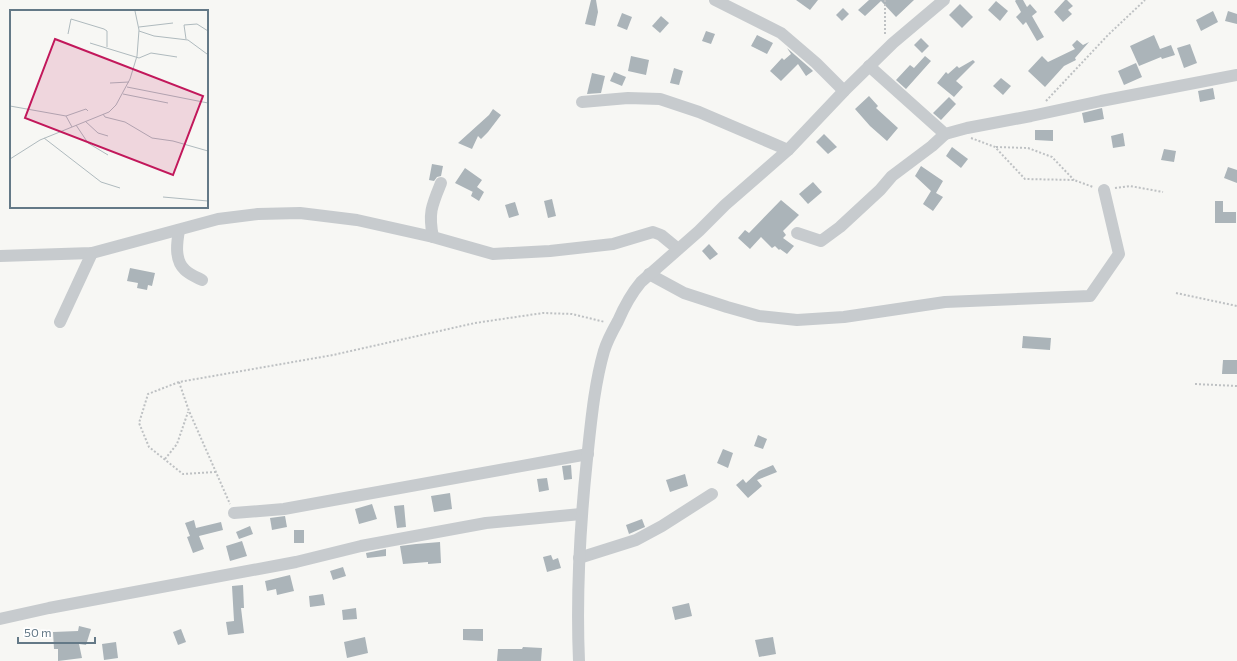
<svg xmlns="http://www.w3.org/2000/svg" width="1237" height="661" font-family="Commissioner,sans-serif">
  <style>
    .building { fill: #abb4b9 }
    .lines { fill: none; stroke-linecap: round; stroke-linejoin: round }
    .path { stroke: #bec1c3; stroke-width: 2; stroke-dasharray: 2 2; stroke-linecap: butt }
    .minor { stroke: #c7cbce; stroke-width: 12 }
    .inset-road { fill: none; stroke: #afbabe; stroke-width: 1 }
    .view { fill: #c2185b; fill-opacity: 0.15; stroke: #c2185b; stroke-width: 2 }
    .inset-edge { fill: none; stroke: #647987; stroke-width: 2 }
  </style>
  <rect width="100%" height="100%" fill="#f7f7f4"/>
  <g class="building">
    <polygon points="591,0 596,0 598,12 595,26 585,24"/>
    <polygon points="796,0 818,0 810,10"/>
    <polygon points="869,0 914,0 896,17 881,1 865,16 858,10"/>
    <polygon points="1016,0 1023,0 1027,7 1030,4 1037,12 1032,16 1044,37 1037,41 1026,22 1023,25 1016,17 1021,12 1015,1"/>
    <polygon points="1065,0 1067,0 1073,6 1068,10 1072,14 1063,22 1054,12"/>
    <polygon points="996,1 1008,11 1000,21 988,10"/>
    <polygon points="960,4 973,17 962,28 949,15"/>
    <polygon points="843,8 849,14 842,21 836,15"/>
    <polygon points="1213,11 1218,22 1201,31 1196,20"/>
    <polygon points="1228,11 1237,14 1237,24 1225,21"/>
    <polygon points="622,13 632,17 627,30 617,26"/>
    <polygon points="661,16 669,23 660,33 652,26"/>
    <polygon points="706,31 715,34 711,44 702,41"/>
    <polygon points="757,35 773,43 767,54 751,46"/>
    <polygon points="1154,35 1160,49 1171,45 1175,55 1162,59 1161,57 1139,66 1130,46"/>
    <polygon points="921,38 929,46 922,53 914,45"/>
    <polygon points="1077,40 1083,45 1089,42 1075,58 1076,60 1064,66 1045,87 1028,71 1042,56 1048,62 1075,49 1072,45"/>
    <polygon points="1190,44 1197,63 1184,68 1177,48"/>
    <polygon points="787,48 811,69 813,71 806,76 798,64 781,81 770,71 782,58 784,60 791,54"/>
    <polygon points="631,56 649,60 646,75 628,71"/>
    <polygon points="925,56 931,61 906,89 896,80 910,65 914,68"/>
    <polygon points="973,60 975,62 956,81 963,87 954,97 937,83 946,72 948,74 957,66 959,68"/>
    <polygon points="1136,63 1142,77 1124,85 1118,71"/>
    <polygon points="674,68 683,71 679,85 670,83"/>
    <polygon points="614,72 626,77 622,86 610,81"/>
    <polygon points="592,73 605,76 601,93 587,94"/>
    <polygon points="1001,78 1011,86 1003,95 993,86"/>
    <polygon points="1213,88 1215,99 1200,102 1198,91"/>
    <polygon points="869,96 878,106 876,108 898,128 887,141 870,126 855,109"/>
    <polygon points="949,97 956,104 941,120 933,113"/>
    <polygon points="1102,108 1104,119 1084,123 1082,113"/>
    <polygon points="493,109 501,115 488,132 481,139 478,136 472,149 458,143 489,115"/>
    <polygon points="1035,130 1053,130 1053,141 1035,140"/>
    <polygon points="1123,133 1125,146 1113,148 1111,136"/>
    <polygon points="824,134 837,147 828,154 816,142"/>
    <polygon points="952,147 968,159 961,168 946,156"/>
    <polygon points="1164,149 1176,151 1174,162 1161,160"/>
    <polygon points="432,164 443,166 441,176 437,177 434,181 429,180"/>
    <polygon points="921,166 943,181 936,193 943,197 933,211 923,204 931,191 915,176"/>
    <polygon points="1228,167 1237,170 1237,183 1224,178"/>
    <polygon points="465,168 482,180 477,187 484,192 479,201 471,196 473,191 473,192 455,183"/>
    <polygon points="813,182 822,192 808,204 799,194"/>
    <polygon points="552,199 556,216 548,218 544,201"/>
    <polygon points="781,200 799,215 783,231 786,235 783,238 794,246 787,254 780,249 779,250 775,246 772,248 761,237 750,249 738,238 745,230 749,233"/>
    <polygon points="1215,201 1223,201 1223,212 1236,212 1236,223 1215,223"/>
    <polygon points="515,202 519,215 509,218 505,205"/>
    <polygon points="709,244 718,254 710,260 702,251"/>
    <polygon points="130,268 155,273 152,286 148,285 147,290 137,288 138,283 127,281"/>
    <polygon points="1023,336 1051,338 1050,350 1022,348"/>
    <polygon points="1223,360 1237,360 1237,374 1222,374"/>
    <polygon points="758,435 767,439 763,449 754,446"/>
    <polygon points="723,449 733,453 728,468 717,463"/>
    <polygon points="571,465 572,479 564,480 562,466"/>
    <polygon points="773,465 777,472 757,480 762,486 748,498 736,485 743,479 746,483 759,471"/>
    <polygon points="685,474 688,486 670,492 666,480"/>
    <polygon points="547,478 549,490 539,492 537,479"/>
    <polygon points="450,493 452,509 434,512 431,496"/>
    <polygon points="372,504 377,519 359,524 355,509"/>
    <polygon points="404,505 406,527 397,528 394,506"/>
    <polygon points="285,516 287,527 272,530 270,518"/>
    <polygon points="642,519 645,527 629,534 626,525"/>
    <polygon points="194,520 196,528 221,522 223,530 199,536 204,549 193,553 187,537 190,536 185,523"/>
    <polygon points="250,526 253,534 239,539 236,532"/>
    <rect x="294" y="530" width="10" height="13"/>
    <polygon points="242,541 247,556 230,561 226,546"/>
    <polygon points="440,542 441,563 428,564 428,562 403,564 400,546 416,544"/>
    <polygon points="386,549 386,556 367,558 366,553"/>
    <polygon points="551,555 553,560 558,558 561,568 547,572 543,557"/>
    <polygon points="343,567 346,576 333,580 330,571"/>
    <polygon points="290,575 294,591 277,595 276,589 267,591 265,581"/>
    <polygon points="243,585 244,608 241,608 244,633 228,635 226,622 234,621 232,586"/>
    <polygon points="323,594 325,605 310,607 309,596"/>
    <polygon points="689,603 692,616 675,620 672,607"/>
    <polygon points="356,608 357,619 343,620 342,610"/>
    <polygon points="79,626 91,629 86,645 79,644 82,658 58,661 58,649 54,649 53,632 78,631"/>
    <polygon points="181,629 186,642 178,645 173,632"/>
    <polygon points="463,629 483,629 483,641 463,640"/>
    <polygon points="365,637 368,653 347,658 344,642"/>
    <polygon points="773,637 776,654 759,657 755,640"/>
    <polygon points="116,642 118,658 104,660 102,644"/>
    <polygon points="523,647 542,648 541,661 497,661 498,649 522,649"/>
  </g>
  <g class="lines">
    <g class="path">
      <polyline points="885,0 885,35"/>
      <polyline points="1046,101 1108,35 1145,0"/>
      <polyline points="971,138 995,147 1025,179 1074,180 1093,187"/>
      <polyline points="996,147 1028,148 1052,157 1074,180"/>
      <polyline points="1115,188 1130,186 1163,192"/>
      <polyline points="1176,293 1237,306"/>
      <polyline points="179,382 189,411 230,504"/>
      <polyline points="1195,384 1237,386"/>
      <polyline points="165,459 177,444 188,412"/>
      <polyline points="216,472 183,474 149,447 139,423 148,394 179,382 333,355 475,323 543,313 572,314 605,322"/>
    </g>
    <g class="minor">
      <polyline points="715,0 781,33 816,63 844,91"/>
      <polyline points="869,66 945,134 967,128 1031,116 1101,101 1237,75"/>
      <polyline points="582,102 628,98 660,99 699,112 788,150"/>
      <path d="M179,230C177,242 174,260 185,270C189,274 196,277 202,280"/>
      <polyline points="797,233 821,241 840,227 880,190 892,176 932,146 945,134"/>
      <path d="M433,237C428,213 432,205 441,183"/>
      <polyline points="0,256 92,253 218,219 258,214 300,213 357,220 433,237 493,254 550,251 613,244 653,232 661,235 678,249"/>
      <polyline points="649,274 684,293 727,307 759,316 797,320 844,317 945,302 1090,296 1119,254 1104,190"/>
      <polyline points="60,322 92,253"/>
      <polyline points="234,513 284,509 588,454"/>
      <polyline points="579,558 636,540 662,526 712,494"/>
      <polyline points="0,619 49,608 296,562 361,546 486,523 581,514"/>
      <path d="M579,661C576,593 580,526 587,459C591,423 594,386 604,351C607,341 613,330 618,321C624,307 631,294 641,282L699,231L725,205L788,150L844,91L893,43L944,0"/>
    </g>
  </g>
  <g transform="translate(10 10)">
    <rect width="198" height="198" fill="#f7f7f4"/>
    <path class="inset-road" d="M129,17L163,13M129,21L144,26L178,30L197,44M58,24L61,9L94,19L97,21V37M176,29L174,15L187,14L198,21M80,33L129,48L141,43L167,47M100,73L119,72M117,77L198,93M113,84L158,93M0,96L56,106L62,117M93,104L95,107L115,112L142,128L163,131L198,141M56,106L76,99L78,101M75,111L88,123L98,126M66,115L78,133L98,145M34,128L91,172L110,178M0,149L30,130L99,102L106,95L120,69L127,46L129,20L125,1M153,187L198,191"/>
    <path class="view" d="M45,29L193,86L163,165L15,108Z"/>
    <rect width="198" height="198" class="inset-edge"/>
  </g>
  <path d="M18 637v6h77v-6" fill="none" stroke="#647987" stroke-width="2"/>
  <text x="24" y="637" font-size="12" fill="#647987" stroke="#ffffff" stroke-width="3" paint-order="stroke">50 m</text>
</svg>
